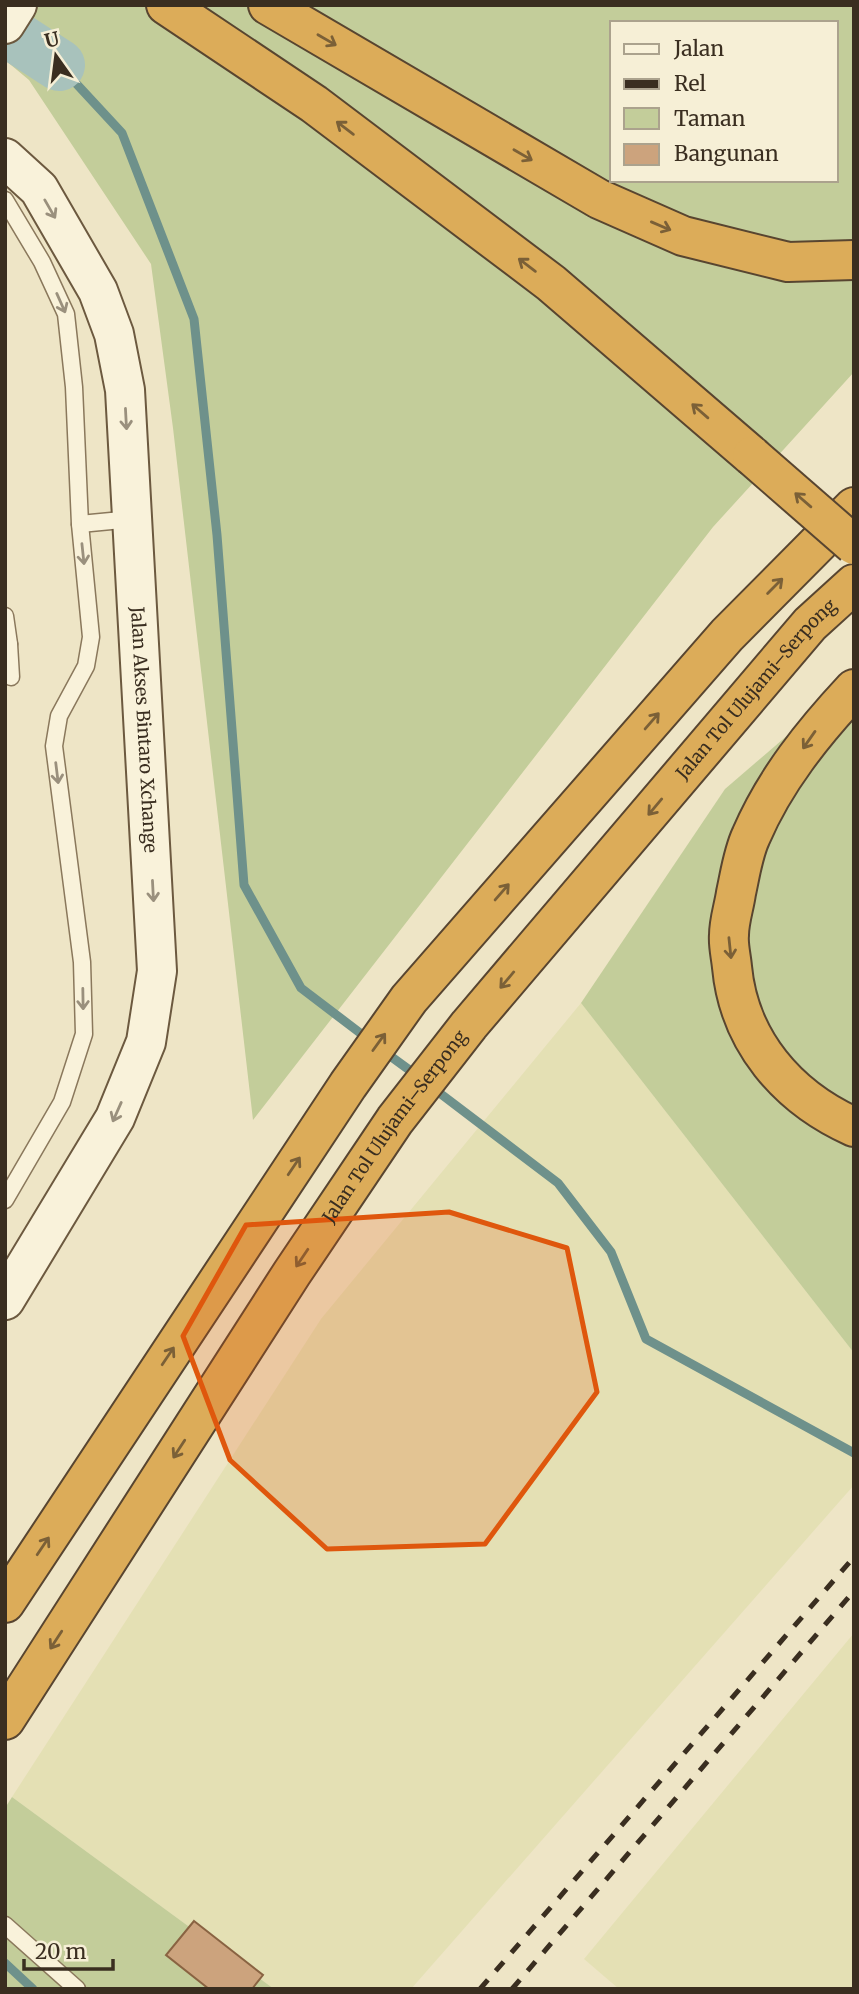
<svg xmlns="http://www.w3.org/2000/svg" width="859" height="1994" font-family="Merriweather,serif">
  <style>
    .farmland { fill: #e4e0b4 }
    .green { fill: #c3cd9a; fill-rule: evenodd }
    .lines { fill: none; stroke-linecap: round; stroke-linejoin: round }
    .stream { stroke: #6e918b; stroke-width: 9 }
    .river { stroke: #a8c2bc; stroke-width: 52 }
    .building { fill: #cca37d; stroke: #896342; stroke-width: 2 }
    .lane-casing { stroke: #8a785c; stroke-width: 19 }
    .secondary-casing { stroke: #6c593f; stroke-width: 42 }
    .highway-casing { stroke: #584530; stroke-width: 42 }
    .lane { stroke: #f9f2da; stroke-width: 16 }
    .secondary { stroke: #f9f2da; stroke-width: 38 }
    .highway { stroke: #dcac59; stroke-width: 38 }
    .rail { stroke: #3a2e20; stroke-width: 5; stroke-dasharray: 12 12; stroke-linecap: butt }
    .highway-bridge-casing { stroke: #584530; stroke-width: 42; stroke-linecap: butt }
    .highway-bridge { stroke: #dcac59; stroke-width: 38 }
    .oneway { stroke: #7b6037 }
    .oneway2 { stroke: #9a907d }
    .marked { fill: #df570d; fill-opacity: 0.2; stroke: #df570d; stroke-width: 5; stroke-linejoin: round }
    .labels { text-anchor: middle; stroke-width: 7; stroke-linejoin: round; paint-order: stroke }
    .street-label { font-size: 18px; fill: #3a2e20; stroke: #f6efd6 }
  </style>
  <rect width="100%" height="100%" fill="#eee5c6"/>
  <g class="farmland">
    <polygon points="581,1003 854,1353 854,1485 411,1989 274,1989 12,1797 321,1319"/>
    <polygon points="854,1633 854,1989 619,1989 584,1959"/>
  </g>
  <g class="green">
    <path d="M5,5H854V372L713,527L253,1120L173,428L151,264L29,80L5,60ZM612,23H836V180H612Z"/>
    <polygon points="854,678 854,1353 581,1003 725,789"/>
    <polygon points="12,1797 274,1989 5,1989 5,1808"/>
  </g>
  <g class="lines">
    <g class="stream">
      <polyline points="59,65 122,133 194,319 217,535 244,885 301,988 368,1039"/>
      <polyline points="382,1050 419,1077"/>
      <polyline points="433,1088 558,1183 611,1252 646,1339 854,1453"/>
      <polyline points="5,1963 33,1989"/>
    </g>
    <polyline class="river" points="5,30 59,65"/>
  </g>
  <g class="building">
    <polygon points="5,872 6,963 5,972"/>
    <polygon points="194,1921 263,1975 252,1989 209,1989 166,1955"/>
  </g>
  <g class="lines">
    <defs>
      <g id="lane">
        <polyline points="5,200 42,262 66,314 74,387 80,524 91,637 86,666 59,716 54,746 82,962 84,1034 62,1102 5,1200"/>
        <polyline points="80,524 132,519"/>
        <polyline points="5,616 9,644 5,644"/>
        <polyline points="9,644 11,677"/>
        <polyline points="5,1925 77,1989"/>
      </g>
      <g id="secondary">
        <polyline points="5,24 17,5"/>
        <path id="s1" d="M5,158L39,189L98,291L114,334L125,390L157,971L146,1042L115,1118L5,1300"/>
      </g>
      <g id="highway">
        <polyline points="166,5 314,104 551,283 752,456"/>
        <polyline points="268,5 599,199 683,236 788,262 854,260"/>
        <path d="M854,689C813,733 775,780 751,836C743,853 740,875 736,893C734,907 729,921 729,935C728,945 731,956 732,967C739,1041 787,1097 854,1127"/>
        <polyline points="5,1603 348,1085 409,999 727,635 854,507"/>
        <path id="s2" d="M5,1720L292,1273L395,1120L469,1025L810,624L854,584"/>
      </g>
    </defs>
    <use href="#lane" class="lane-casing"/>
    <use href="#secondary" class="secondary-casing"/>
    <use href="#highway" class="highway-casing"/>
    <use href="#lane" class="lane"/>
    <use href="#secondary" class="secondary"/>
    <use href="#highway" class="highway"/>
    <g class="rail">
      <polyline points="480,1989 854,1557"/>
      <polyline points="512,1989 854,1591"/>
    </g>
    <defs>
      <polyline id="highway-bridge" points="752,456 854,545"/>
    </defs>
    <use href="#highway-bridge" class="highway-bridge-casing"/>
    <use href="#highway-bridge" class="highway-bridge"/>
  </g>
  <defs><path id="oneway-shaft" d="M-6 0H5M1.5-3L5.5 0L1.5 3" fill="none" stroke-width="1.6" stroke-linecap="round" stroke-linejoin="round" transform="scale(1.75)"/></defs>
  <g class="oneway">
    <use href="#oneway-shaft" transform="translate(327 40) rotate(30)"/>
    <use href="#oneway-shaft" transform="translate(345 128) rotate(-143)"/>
    <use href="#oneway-shaft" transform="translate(523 155) rotate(30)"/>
    <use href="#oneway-shaft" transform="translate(661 226) rotate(23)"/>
    <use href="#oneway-shaft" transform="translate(527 265) rotate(-143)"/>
    <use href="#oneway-shaft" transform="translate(700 411) rotate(-139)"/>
    <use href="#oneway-shaft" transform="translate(803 500) rotate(-139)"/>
    <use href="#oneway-shaft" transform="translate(775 586) rotate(-45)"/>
    <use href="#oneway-shaft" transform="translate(652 721) rotate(-49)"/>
    <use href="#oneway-shaft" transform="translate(809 740) rotate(125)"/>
    <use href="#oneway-shaft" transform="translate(655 807) rotate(130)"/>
    <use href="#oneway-shaft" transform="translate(502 892) rotate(-49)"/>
    <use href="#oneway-shaft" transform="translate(730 948) rotate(84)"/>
    <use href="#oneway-shaft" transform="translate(507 980) rotate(130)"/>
    <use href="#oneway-shaft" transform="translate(379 1042) rotate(-54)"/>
    <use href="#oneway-shaft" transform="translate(294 1166) rotate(-56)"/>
    <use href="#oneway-shaft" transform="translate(302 1258) rotate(124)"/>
    <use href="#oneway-shaft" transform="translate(168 1356) rotate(-56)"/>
    <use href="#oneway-shaft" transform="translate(179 1449) rotate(123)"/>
    <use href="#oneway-shaft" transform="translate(43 1546) rotate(-56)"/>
    <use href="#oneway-shaft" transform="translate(56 1640) rotate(123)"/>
  </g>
  <g class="oneway2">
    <use href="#oneway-shaft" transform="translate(50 209) rotate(60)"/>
    <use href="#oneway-shaft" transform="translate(61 303) rotate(66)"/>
    <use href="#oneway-shaft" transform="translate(126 419) rotate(87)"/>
    <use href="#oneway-shaft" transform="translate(83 554) rotate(84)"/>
    <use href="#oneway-shaft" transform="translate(57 773) rotate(83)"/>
    <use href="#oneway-shaft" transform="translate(153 891) rotate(87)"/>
    <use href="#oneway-shaft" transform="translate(83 999) rotate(89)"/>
    <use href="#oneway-shaft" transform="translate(117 1112) rotate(114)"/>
  </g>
  <path class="marked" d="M449,1212L567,1248L597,1392L485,1544L327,1549L230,1460L183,1336L246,1225Z"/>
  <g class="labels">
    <g class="street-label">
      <text dy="6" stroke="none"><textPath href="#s2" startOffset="1278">Jalan Tol Ulujami–Serpong</textPath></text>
      <text dy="6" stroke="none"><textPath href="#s1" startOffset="607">Jalan Akses Bintaro Xchange</textPath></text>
      <text dy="6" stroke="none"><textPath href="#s2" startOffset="710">Jalan Tol Ulujami–Serpong</textPath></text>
    </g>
  </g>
  <rect width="859" height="1994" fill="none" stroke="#3a2e20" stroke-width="14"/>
  <rect x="610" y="21" width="228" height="161" fill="#f6efd6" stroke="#aba28d" stroke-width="2"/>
  <rect x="624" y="44" width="35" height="10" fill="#f9f2da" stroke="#aba28d" stroke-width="2"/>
  <text x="674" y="56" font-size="21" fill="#3a2e20">Jalan</text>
  <rect x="624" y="79" width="35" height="10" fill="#3a2e20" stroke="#aba28d" stroke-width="2"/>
  <text x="674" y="91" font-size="21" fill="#3a2e20">Rel</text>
  <rect x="624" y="108" width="35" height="21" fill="#c3cd9a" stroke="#aba28d" stroke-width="2"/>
  <text x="674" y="126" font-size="21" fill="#3a2e20">Taman</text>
  <rect x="624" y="144" width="35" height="21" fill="#cca37d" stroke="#aba28d" stroke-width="2"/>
  <text x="674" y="161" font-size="21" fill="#3a2e20">Bangunan</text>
  <g transform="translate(56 56) rotate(346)" stroke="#f6efd6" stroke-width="5" paint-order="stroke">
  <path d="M0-5L12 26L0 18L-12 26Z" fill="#3a2e20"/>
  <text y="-10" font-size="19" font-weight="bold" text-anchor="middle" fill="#3a2e20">U</text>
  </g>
  <path d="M24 1959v10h89v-10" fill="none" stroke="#3a2e20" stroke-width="3.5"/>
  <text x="35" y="1959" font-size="21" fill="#3a2e20" stroke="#f6efd6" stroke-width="5" paint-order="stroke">20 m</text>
</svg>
